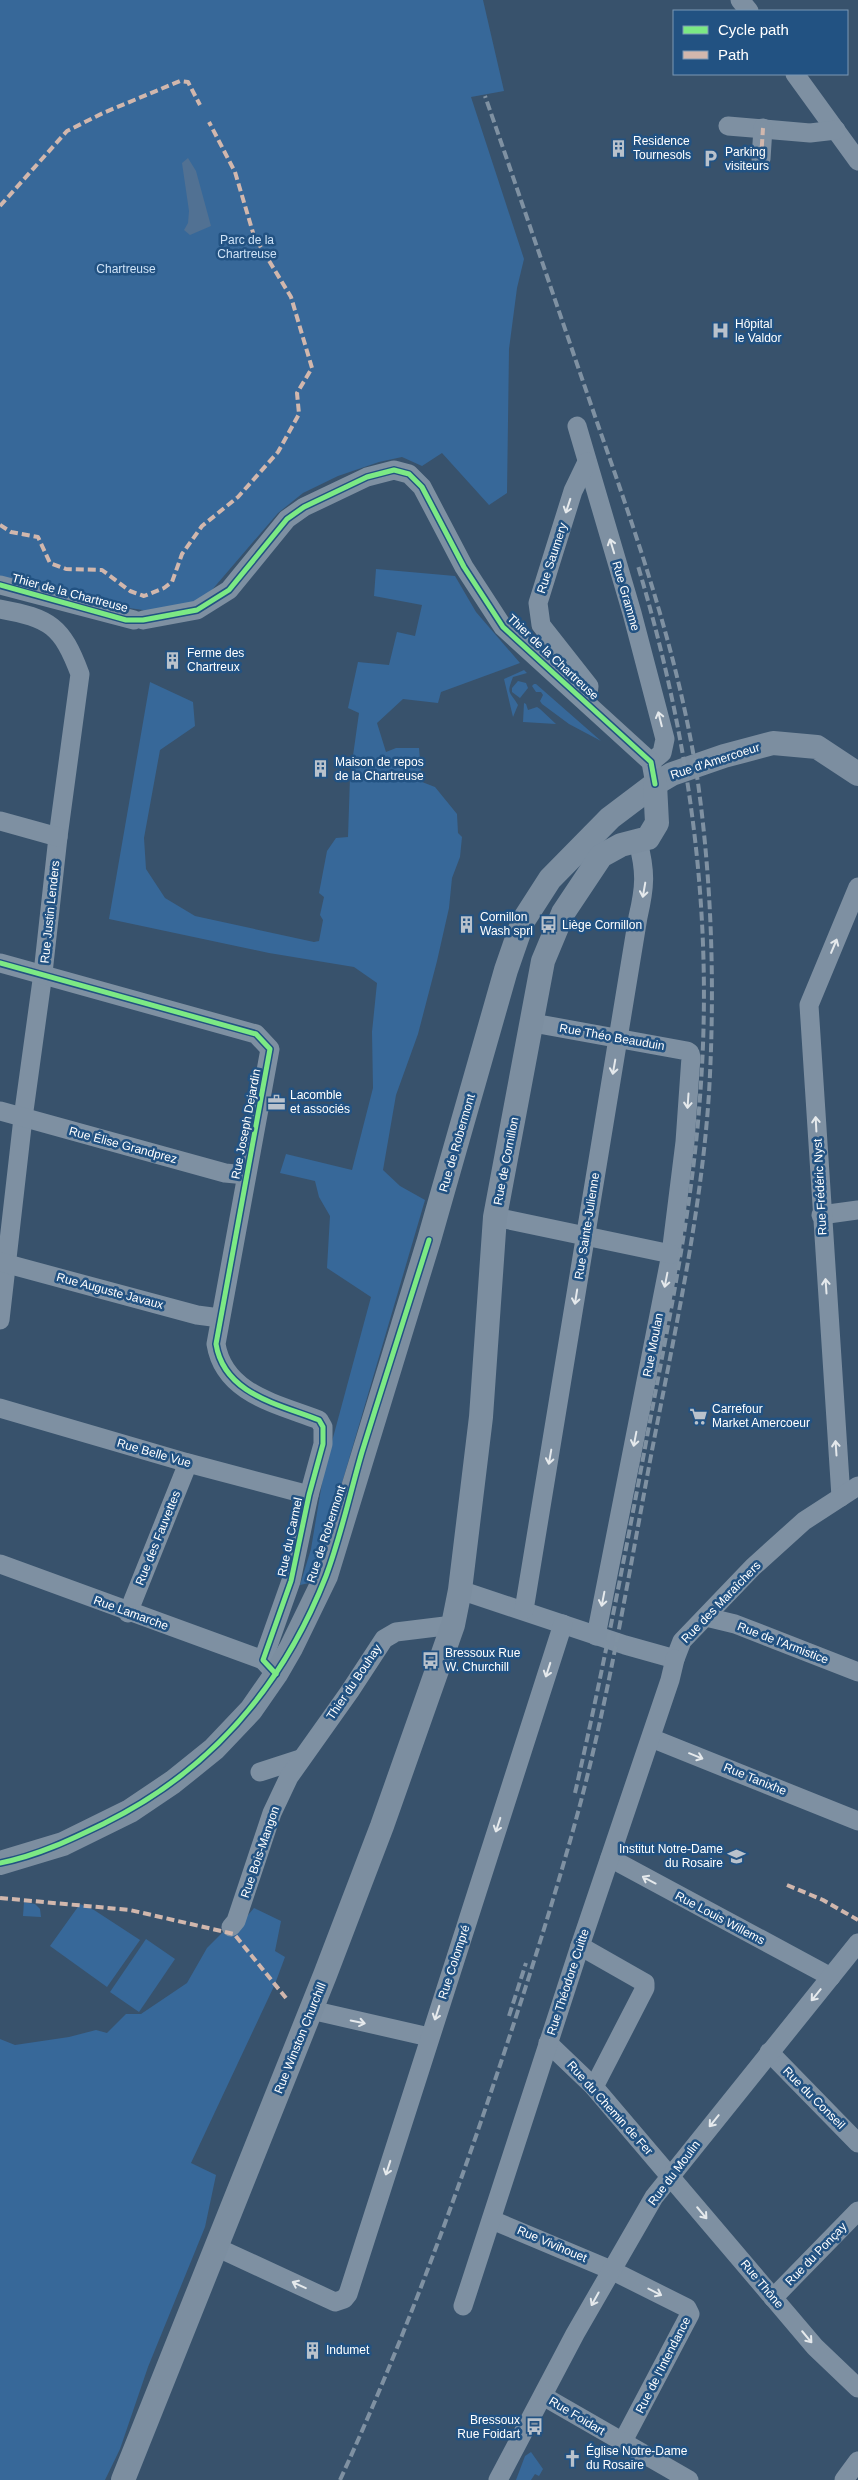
<svg xmlns="http://www.w3.org/2000/svg" width="858" height="2480" font-family="Arial,sans-serif">
  <style>
    .green { fill: #376899 }
    .water { fill: #517193 }
    .lines { fill: none; stroke-linecap: round; stroke-linejoin: round }
    .minor { stroke: #7e90a2; stroke-width: 19 }
    .major { stroke: #7c8ea0; stroke-width: 24 }
    .rail { stroke: #7f91a2; stroke-width: 4; stroke-dasharray: 9 4; stroke-linecap: butt }
    .quiet { stroke: #d1b7ad; stroke-width: 4; stroke-dasharray: 8 4; stroke-linecap: butt }
    .cycleway-casing { stroke: #225282; stroke-width: 8 }
    .cycleway { stroke: #7ce984; stroke-width: 5 }
    .oneway { stroke: #e5e9ec }
    .labels { text-anchor: middle; stroke-width: 5; stroke-linejoin: round; paint-order: stroke }
    .poi-label { font-size: 12px; fill: #fff; stroke: #225282; text-anchor: start }
    .park-label { font-size: 12px; fill: #cee2f6; stroke: #225282 }
    .street-label { font-size: 12px; fill: #fff; stroke: #225282 }
  </style>
  <rect width="100%" height="100%" fill="#38526c"/>
  <g class="green">
    <polygon points="0,0 483,0 504,91 471,97 524,259 517,288 509,349 507,493 489,505 442,453 422,466 402,457 379,462 338,476 303,493 278,513 205,598 150,618 143,610 129,608 128,617 0,580"/>
    <polygon points="376,569 455,576 476,612 520,663 441,692 438,703 403,699 377,723 386,752 396,748 419,748 422,782 435,787 457,814 458,833 462,837 460,857 452,878 449,908 437,961 418,1034 396,1095 383,1170 400,1186 425,1200 313,1582 300,1585 311,1549 324,1471 371,1297 327,1268 330,1216 319,1197 315,1181 280,1173 286,1154 352,1170 373,1088 372,1032 377,983 354,967 269,953 109,919 150,682 193,702 195,726 160,750 144,838 146,869 165,898 195,916 314,942 319,941 323,920 320,915 324,897 319,893 327,851 336,838 348,837 350,777 359,713 348,708 358,662 389,665 397,632 415,636 422,605 374,596"/>
    <path d="M524,670L527,673L513,677C506,695 510,691 518,705L513,717L504,679Z"/>
    <polygon points="518,681 526,683 528,688 520,698 512,692 512,688"/>
    <polygon points="534,684 536,684 601,741 569,724 542,704 540,701 543,695 541,692 536,692 532,686"/>
    <polygon points="524,703 526,704 528,710 537,707 540,709 556,724 523,722"/>
    <polygon points="24,1902 35,1904 40,1909 41,1917 23,1916"/>
    <polygon points="80,1904 94,1910 140,1940 107,1987 50,1946"/>
    <polygon points="254,1908 281,1921 275,1951 285,1957 275,1984 191,2163 216,2175 205,2227 148,2367 120,2449 105,2480 0,2480 0,2039 15,2045 69,2037 96,2030 107,2033 126,2014 141,2014 187,1983 207,1948 225,1930 243,1921"/>
    <polygon points="146,1939 175,1959 139,2012 110,1992"/>
    <polygon points="531,2452 543,2469 539,2476 535,2474 531,2480 516,2480 525,2456"/>
  </g>
  <polygon class="water" points="188,158 196,171 211,226 190,235 184,230 188,223 189,211 182,163"/>
  <g class="lines">
    <g class="minor">
      <polyline points="740,0 749,11"/>
      <polyline points="795,74 858,161"/>
      <polyline points="728,126 810,133 836,130"/>
      <polyline points="761,159 763,128"/>
      <polyline points="577,426 632,613 665,739 662,753 651,762"/>
      <polyline points="0,585 134,620"/>
      <path d="M0,609C50,618 62,626 80,674L58,837L43,973L23,1118L0,1320"/>
      <polyline points="143,620 197,610 229,590 287,519 304,507 367,477 394,470 409,474 422,487 464,567 503,627 651,762 655,784"/>
      <polyline points="587,702 589,686 541,625 538,603 573,491 587,462"/>
      <polyline points="0,821 58,837"/>
      <path d="M0,963L256,1034L270,1049L216,1344C224,1394 278,1404 319,1420L323,1427V1444L309,1495L291,1581L263,1660L276,1674"/>
      <polyline points="533,1023 687,1051 690,1053 691,1057 685,1142 671,1254 596,1636"/>
      <polyline points="0,1111 225,1173 246,1175"/>
      <polyline points="821,1215 858,1210"/>
      <polyline points="495,1217 671,1254"/>
      <polyline points="0,1262 197,1315 220,1318"/>
      <polyline points="0,1408 188,1463 309,1495"/>
      <polyline points="841,1497 809,1005 858,887"/>
      <polyline points="0,1564 263,1660"/>
      <polyline points="460,1590 625,1645 675,1659 682,1641 753,1567 804,1521 858,1486"/>
      <path d="M524,1610L638,917C645,887 646,872 638,842"/>
      <polyline points="128,1613 188,1463"/>
      <polyline points="706,1617 735,1624 858,1672"/>
      <polyline points="651,1738 858,1821"/>
      <polyline points="260,1772 300,1759"/>
      <polyline points="610,1858 831,1977"/>
      <polyline points="231,1927 236,1921 272,1813 289,1777 350,1691 384,1639 396,1632 453,1625"/>
      <polyline points="580,1946 645,1983 645,1988 594,2087"/>
      <polyline points="311,2010 429,2037"/>
      <polyline points="548,2043 594,2087 815,2347 858,2388"/>
      <polyline points="769,2052 858,2143"/>
      <polyline points="492,2220 611,2270 687,2308 690,2314 622,2443"/>
      <polyline points="216,2247 335,2302 344,2299 348,2294 563,1624"/>
      <polyline points="773,2298 858,2211"/>
      <polyline points="463,2306 580,1946 670,1680 675,1659"/>
      <polyline points="543,2396 689,2480"/>
      <polyline points="498,2480 575,2334 654,2197 858,1943"/>
      <polyline points="844,2480 858,2461"/>
    </g>
    <g class="major">
      <polyline points="0,1863 63,1844 130,1811 173,1782 214,1749 251,1710 276,1674 291,1648 326,1576 429,1240 506,970 523,921 550,879 610,818 655,784 672,774 724,756 773,743 817,747 858,774"/>
      <polyline points="123,2480 325,1975 382,1826 453,1625 460,1590 481,1417 495,1217 543,961 563,913 601,856 621,845 648,838 657,823 655,784"/>
    </g>
    <g class="rail">
      <path d="M575,1793C602,1675 625,1556 647,1437C668,1324 692,1212 700,1097C714,915 690,740 638,566"/>
      <polyline points="509,2016 526,1963"/>
      <path d="M340,2480C397,2356 445,2228 489,2098C522,2000 554,1902 581,1801C610,1689 629,1574 650,1461C673,1339 701,1217 709,1093C715,990 712,885 698,783C680,660 639,542 598,425C560,315 523,205 485,96"/>
    </g>
    <g class="quiet">
      <polyline points="761,159 763,128"/>
      <polyline points="0,206 67,131 103,113 180,81 188,82 200,105"/>
      <polyline points="0,525 11,532 38,537 50,563 66,569 102,570 130,591 144,596 164,588 172,582 182,554 202,526 238,497 278,452 299,414 297,393 312,368 291,297 254,236 235,172 209,122"/>
      <polyline points="787,1885 823,1900 858,1920"/>
      <polyline points="0,1898 130,1910 234,1934 286,1998"/>
    </g>
    <defs>
      <g id="cycleway">
        <polyline points="0,585 126,620 143,620 197,610 229,590 287,519 304,507 367,477 394,470 409,474 422,487 464,567 503,627 651,762 655,784"/>
        <path d="M0,963L256,1034L270,1049L216,1344C224,1394 278,1404 319,1420L323,1427V1444L309,1495L291,1581L263,1660L276,1674"/>
        <path d="M0,1863C37,1856 72,1839 105,1823C212,1770 283,1686 326,1576C341,1536 350,1493 362,1452C384,1381 407,1310 429,1240"/>
      </g>
    </defs>
    <use href="#cycleway" class="cycleway-casing"/>
    <use href="#cycleway" class="cycleway"/>
  </g>
  <defs><path id="oneway-shaft" d="M-6 0H5M1.5-3L5.5 0L1.5 3" fill="none" stroke-width="1.6" stroke-linecap="round" stroke-linejoin="round" transform="scale(1.25)"/></defs>
  <g class="oneway">
    <use href="#oneway-shaft" transform="translate(568 506) rotate(108)"/>
    <use href="#oneway-shaft" transform="translate(612 546) rotate(-107)"/>
    <use href="#oneway-shaft" transform="translate(660 719) rotate(-104)"/>
    <use href="#oneway-shaft" transform="translate(644 890) rotate(100)"/>
    <use href="#oneway-shaft" transform="translate(834 946) rotate(-67)"/>
    <use href="#oneway-shaft" transform="translate(614 1067) rotate(100)"/>
    <use href="#oneway-shaft" transform="translate(688 1101) rotate(94)"/>
    <use href="#oneway-shaft" transform="translate(816 1124) rotate(-93)"/>
    <use href="#oneway-shaft" transform="translate(666 1280) rotate(101)"/>
    <use href="#oneway-shaft" transform="translate(826 1286) rotate(-94)"/>
    <use href="#oneway-shaft" transform="translate(576 1297) rotate(99)"/>
    <use href="#oneway-shaft" transform="translate(635 1439) rotate(101)"/>
    <use href="#oneway-shaft" transform="translate(836 1448) rotate(-94)"/>
    <use href="#oneway-shaft" transform="translate(550 1457) rotate(100)"/>
    <use href="#oneway-shaft" transform="translate(603 1599) rotate(101)"/>
    <use href="#oneway-shaft" transform="translate(548 1670) rotate(108)"/>
    <use href="#oneway-shaft" transform="translate(696 1756) rotate(22)"/>
    <use href="#oneway-shaft" transform="translate(498 1825) rotate(108)"/>
    <use href="#oneway-shaft" transform="translate(649 1880) rotate(-152)"/>
    <use href="#oneway-shaft" transform="translate(816 1995) rotate(129)"/>
    <use href="#oneway-shaft" transform="translate(437 2013) rotate(108)"/>
    <use href="#oneway-shaft" transform="translate(358 2022) rotate(12)"/>
    <use href="#oneway-shaft" transform="translate(714 2121) rotate(129)"/>
    <use href="#oneway-shaft" transform="translate(388 2168) rotate(108)"/>
    <use href="#oneway-shaft" transform="translate(702 2213) rotate(50)"/>
    <use href="#oneway-shaft" transform="translate(299 2285) rotate(-155)"/>
    <use href="#oneway-shaft" transform="translate(655 2292) rotate(27)"/>
    <use href="#oneway-shaft" transform="translate(595 2299) rotate(119)"/>
    <use href="#oneway-shaft" transform="translate(807 2337) rotate(50)"/>
  </g>
  <defs>
    <symbol id="building-bare" viewBox="-9 -9 18 18"><path d="M-4-6H4V6H1V3H-1V6H-4ZM-2.5-4.3h1.7v1.8h-1.7ZM.8-4.3h1.7v1.8H.8ZM-2.5-1h1.7V.8h-1.7ZM.8-1h1.7V.8H.8Z" fill="#b9c2cc" stroke="#225282" stroke-width="2.5" paint-order="stroke"/></symbol>
    <symbol id="parking-bare" viewBox="-9 -9 18 18"><path d="M-3.5-5.5H1a3.5 3.5 0 0 1 0 7H-1V5.5H-3.5ZM-1-3.4V-.6H.8a1.4 1.4 0 0 0 0-2.8Z" fill="#b9c2cc" stroke="#225282" stroke-width="2.5" paint-order="stroke"/></symbol>
    <symbol id="hospital-bare" viewBox="-9 -9 18 18"><path d="M-5-5h3v3.5h4V-5h3V5h-3V1.5h-4V5h-3Z" fill="#b9c2cc" stroke="#225282" stroke-width="2.5" paint-order="stroke"/></symbol>
    <symbol id="bus-bare" viewBox="-9 -9 18 18"><path d="M-5-6H5V4H4V6H2V4H-2V6H-4V4H-5ZM-3.5-4V0h7V-4ZM-3.5 1.2v1.5H-2V1.2ZM2 1.2v1.5H3.5V1.2Z" fill="#b9c2cc" stroke="#225282" stroke-width="2.5" paint-order="stroke"/></symbol>
    <symbol id="office-bare" viewBox="-9 -9 18 18"><path d="M-6-3h4V-5.5h4V-3h4V5H-6ZM-1-4.5V-3h2v-1.5ZM-6 0V1H6V0Z" fill="#b9c2cc" stroke="#225282" stroke-width="2.5" paint-order="stroke"/></symbol>
    <symbol id="supermarket-bare" viewBox="-9 -9 18 18"><path d="M-6-5.5h2.5l.6 2H6L4.5 2H-2.5L-4.4-4H-6ZM-1.5 3.2a1.3 1.3 0 1 0 .1 0ZM3 3.2a1.3 1.3 0 1 0 .1 0Z" fill="#b9c2cc" stroke="#225282" stroke-width="2.5" paint-order="stroke"/></symbol>
    <symbol id="school-bare" viewBox="-9 -9 18 18"><path d="M0-5L7-2L0 1L-7-2ZM-4 1L0 2.5L4 1V4Q0 6-4 4Z" fill="#b9c2cc" stroke="#225282" stroke-width="2.5" paint-order="stroke"/></symbol>
    <symbol id="church-bare" viewBox="-9 -9 18 18"><path d="M-1.2-6h2.4v3.5h3.3v2.4h-3.3V6h-2.4V-.1h-3.3v-2.4h3.3Z" fill="#b9c2cc" stroke="#225282" stroke-width="2.5" paint-order="stroke"/></symbol>
  </defs>
  <g fill-rule="evenodd">
    <use href="#building-bare" x="606" y="136" width="25" height="25"/>
    <use href="#parking-bare" x="698" y="146" width="25" height="25"/>
    <use href="#hospital-bare" x="708" y="318" width="25" height="25"/>
    <use href="#building-bare" x="160" y="648" width="25" height="25"/>
    <use href="#building-bare" x="308" y="756" width="25" height="25"/>
    <use href="#building-bare" x="454" y="912" width="25" height="25"/>
    <use href="#bus-bare" x="536" y="912" width="25" height="25"/>
    <use href="#office-bare" x="264" y="1090" width="25" height="25"/>
    <use href="#supermarket-bare" x="686" y="1404" width="25" height="25"/>
    <use href="#bus-bare" x="418" y="1648" width="25" height="25"/>
    <use href="#school-bare" x="724" y="1844" width="25" height="25"/>
    <use href="#building-bare" x="300" y="2338" width="25" height="25"/>
    <use href="#bus-bare" x="522" y="2414" width="25" height="25"/>
    <use href="#church-bare" x="560" y="2446" width="25" height="25"/>
  </g>
  <g class="labels">
    <g class="poi-label">
      <text x="633" y="145">Residence<tspan x="633" dy="14">Tournesols</tspan></text>
      <text x="725" y="156">Parking<tspan x="725" dy="14">visiteurs</tspan></text>
      <text x="735" y="328">Hôpital<tspan x="735" dy="14">le Valdor</tspan></text>
      <text x="187" y="657">Ferme des<tspan x="187" dy="14">Chartreux</tspan></text>
      <text x="335" y="766">Maison de repos<tspan x="335" dy="14">de la Chartreuse</tspan></text>
      <text x="480" y="921">Cornillon<tspan x="480" dy="14">Wash sprl</tspan></text>
      <text x="562" y="929">Liège Cornillon</text>
      <text x="290" y="1099">Lacomble<tspan x="290" dy="14">et associés</tspan></text>
      <text x="712" y="1413">Carrefour<tspan x="712" dy="14">Market Amercoeur</tspan></text>
      <text x="445" y="1657">Bressoux Rue<tspan x="445" dy="14">W. Churchill</tspan></text>
      <text x="723" y="1853" text-anchor="end">Institut Notre-Dame<tspan x="723" dy="14">du Rosaire</tspan></text>
      <text x="326" y="2354">Indumet</text>
      <text x="520" y="2424" text-anchor="end">Bressoux<tspan x="520" dy="14">Rue Foidart</tspan></text>
      <text x="586" y="2455">Église Notre-Dame<tspan x="586" dy="14">du Rosaire</tspan></text>
    </g>
    <g class="park-label">
      <text x="247" y="244">Parc de la<tspan x="247" dy="14">Chartreuse</tspan></text>
      <text x="126" y="273">Chartreuse</text>
    </g>
    <g class="street-label">
      <text transform="translate(552 558) rotate(-72)" y="4">Rue Saumery</text>
      <text transform="translate(70 593) rotate(15)" y="4">Thier de la Chartreuse</text>
      <text transform="translate(626 596) rotate(74)" y="4">Rue Gramme</text>
      <text transform="translate(553 657) rotate(43)" y="4">Thier de la Chartreuse</text>
      <text transform="translate(715 761) rotate(-18)" y="4">Rue d'Amercoeur</text>
      <text transform="translate(50 912) rotate(-84)" y="4">Rue Justin Lenders</text>
      <text transform="translate(612 1037) rotate(10)" y="4">Rue Théo Beauduin</text>
      <text transform="translate(246 1124) rotate(-79)" y="4">Rue Joseph Dejardin</text>
      <text transform="translate(457 1143) rotate(-74)" y="4">Rue de Robermont</text>
      <text transform="translate(123 1145) rotate(15)" y="4">Rue Élise Grandprez</text>
      <text transform="translate(506 1161) rotate(-79)" y="4">Rue de Cornillon</text>
      <text transform="translate(820 1187) rotate(-93)" y="4">Rue Frédéric Nyst</text>
      <text transform="translate(587 1226) rotate(-81)" y="4">Rue Sainte-Julienne</text>
      <text transform="translate(110 1291) rotate(15)" y="4">Rue Auguste Javaux</text>
      <text transform="translate(653 1345) rotate(-79)" y="4">Rue Moulan</text>
      <text transform="translate(154 1453) rotate(16)" y="4">Rue Belle Vue</text>
      <text transform="translate(326 1534) rotate(-72)" y="4">Rue de Robermont</text>
      <text transform="translate(290 1537) rotate(-78)" y="4">Rue du Carmel</text>
      <text transform="translate(158 1538) rotate(-68)" y="4">Rue des Fauvettes</text>
      <text transform="translate(721 1602) rotate(-46)" y="4">Rue des Maraîchers</text>
      <text transform="translate(131 1613) rotate(20)" y="4">Rue Lamarche</text>
      <text transform="translate(783 1643) rotate(21)" y="4">Rue de l'Armistice</text>
      <text transform="translate(354 1682) rotate(-56)" y="4">Thier du Bouhay</text>
      <text transform="translate(755 1779) rotate(22)" y="4">Rue Tanixhe</text>
      <text transform="translate(260 1852) rotate(-71)" y="4">Rue Bois-Mangon</text>
      <text transform="translate(720 1918) rotate(28)" y="4">Rue Louis Willems</text>
      <text transform="translate(454 1962) rotate(-72)" y="4">Rue Colompré</text>
      <text transform="translate(568 1982) rotate(-72)" y="4">Rue Théodore Cuitte</text>
      <text transform="translate(300 2038) rotate(-68)" y="4">Rue Winston Churchill</text>
      <text transform="translate(814 2098) rotate(45)" y="4">Rue du Conseil</text>
      <text transform="translate(610 2108) rotate(48)" y="4">Rue du Chemin de Fer</text>
      <text transform="translate(674 2173) rotate(-53)" y="4">Rue du Moulin</text>
      <text transform="translate(552 2244) rotate(23)" y="4">Rue Vivihouet</text>
      <text transform="translate(816 2254) rotate(-46)" y="4">Rue du Ponçay</text>
      <text transform="translate(762 2284) rotate(50)" y="4">Rue Thône</text>
      <text transform="translate(663 2365) rotate(-63)" y="4">Rue de l'Intendance</text>
      <text transform="translate(577 2416) rotate(31)" y="4">Rue Foidart</text>
    </g>
  </g>
  <rect x="673" y="10" width="175" height="65" fill="#225282" stroke="#7a97b4"/>
  <rect x="683" y="26" width="25" height="8" fill="#7ce984" stroke="#7a97b4"/>
  <text x="718" y="35" font-size="15" fill="#ffffff">Cycle path</text>
  <rect x="683" y="51" width="25" height="8" fill="#d1b7ad" stroke="#7a97b4"/>
  <text x="718" y="60" font-size="15" fill="#ffffff">Path</text>
</svg>
